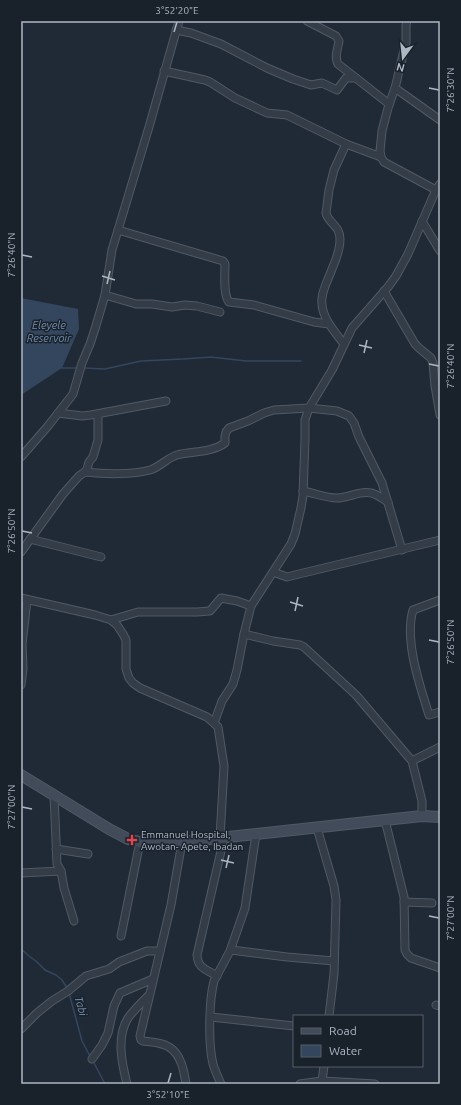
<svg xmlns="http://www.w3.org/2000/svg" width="461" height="1105" font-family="Ubuntu,sans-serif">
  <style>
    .water { fill: #33465e }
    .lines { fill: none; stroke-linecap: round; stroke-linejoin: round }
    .stream { stroke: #33465e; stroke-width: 1.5 }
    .minor-casing { stroke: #505a65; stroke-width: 9 }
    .secondary-casing { stroke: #505a65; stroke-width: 12 }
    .minor { stroke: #333c47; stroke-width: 7 }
    .secondary { stroke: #414b5a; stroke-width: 10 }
    .ticks { fill: none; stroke: #adb7c4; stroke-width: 1.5 }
    .health-dot { fill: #e0444e; stroke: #19212b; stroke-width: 1.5 }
    .labels { text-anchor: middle; stroke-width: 3; stroke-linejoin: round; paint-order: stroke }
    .poi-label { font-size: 10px; fill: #adb7c4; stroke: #19212b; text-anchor: start }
    .water-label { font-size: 11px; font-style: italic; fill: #748ead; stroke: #19212b }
    .neatline { fill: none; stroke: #adb7c4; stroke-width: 1.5 }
    .ticks-label { font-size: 10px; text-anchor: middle; fill: #adb7c4 }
  </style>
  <rect width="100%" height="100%" fill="#202a36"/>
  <polygon class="water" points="21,298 78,309 79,329 62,368 21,395"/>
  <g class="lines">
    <g class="stream">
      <polyline points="62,368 78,368"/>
      <polyline points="84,368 105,369 141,361 183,359 211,357 246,361 301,361"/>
      <polyline points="21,949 29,956 37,962 45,970 56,975 62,980 67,988"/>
      <polyline points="69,993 82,1041 91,1058"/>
      <polyline points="93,1061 105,1084"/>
    </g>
    <defs>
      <g id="minor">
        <path d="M307,21L336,36L339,41C338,48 334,57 338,64L389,104"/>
        <polyline points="407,21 406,25 406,42 395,88 388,108 382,131 380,151 381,157 384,162 436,190"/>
        <polyline points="176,30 191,33 221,44 267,68 293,79 311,85 322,83 337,90 346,78 356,78"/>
        <polyline points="164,71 205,80 210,82 235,98 267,113 287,115 346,144 381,157"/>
        <polyline points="395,88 440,120"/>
        <polyline points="422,221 440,251"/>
        <path d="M118,230L223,261L225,264C225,273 223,295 229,302L254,305L314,322L329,324"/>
        <polyline points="384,291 415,344 419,348 431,358 433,363 435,386 440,415"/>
        <polyline points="105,295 136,304 152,304 172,307 185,305 197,306 220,312"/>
        <path d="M344,344C334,331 320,316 322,298C323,288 329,278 332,269C336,260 340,249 340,239C340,225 328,223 326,213L329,190L334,170L346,144"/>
        <polyline points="58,413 82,416 91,415 166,401"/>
        <polyline points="21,457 48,426 73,394 82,363 90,344 95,329 105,295 112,250 149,127 179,21"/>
        <polyline points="85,472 87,469 89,462 93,457 98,440 98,414"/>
        <path d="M303,491C314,493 326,498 337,498C349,498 360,490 371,493C377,494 383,499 388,502"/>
        <polyline points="30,539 101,557"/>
        <path d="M21,552L63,494L79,476L85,472C103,474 132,475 150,470C160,467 167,458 177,455C193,451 211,453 225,443V436L226,432L229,428L248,421L264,413L274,410L309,408L337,411L349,416L354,423L359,437L382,483L402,550"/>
        <polyline points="273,572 287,577 295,575 440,540"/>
        <polyline points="21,598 95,615 111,620 117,625 123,634 126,640 126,669 129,678 133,683 140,688 207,717 214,723 218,727 224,766 220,838"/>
        <path d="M440,600L413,610C404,640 420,686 429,715L440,712"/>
        <polyline points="111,620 138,612 197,612 210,611 221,598 237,601 251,606"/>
        <polyline points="244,634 273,641 300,645 304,647 356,695 412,761 422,801 422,816"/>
        <polyline points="21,685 23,669 22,644 27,600"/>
        <polyline points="214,723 222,701 233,684 237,670 244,634 251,606 291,544 295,534 301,508 303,496 305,439 305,420 309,408 332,370 352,328 388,287 396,276 408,254 435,192 440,184"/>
        <polyline points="412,761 440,747"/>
        <polyline points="54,795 57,864 61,871 64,888 74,921"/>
        <polyline points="385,820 404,897 405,950 407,954 411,958 440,968"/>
        <polyline points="317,828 334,886 336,900 334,974 329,1016"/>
        <path d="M182,842L171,905L140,1036L141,1040L143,1041C151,1042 161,1042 169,1047C181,1054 184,1071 186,1084"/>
        <polyline points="56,849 88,854"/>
        <polyline points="21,873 61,871"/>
        <polyline points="404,902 432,903"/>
        <polyline points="121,936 140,842"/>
        <polyline points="231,950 287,957 334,961"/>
        <path d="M217,976C206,969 198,969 197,955L224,838"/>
        <polyline points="436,1005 440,1006"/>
        <polyline points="211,1017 294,1026"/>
        <polyline points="21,1029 37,1013 52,1001 68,991 86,976 109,969 119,962 147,951 160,951"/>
        <polyline points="92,1059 102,1045 108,1033 114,1006 120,993 153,979"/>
        <polyline points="322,1081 324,1066"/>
        <path d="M127,1084C122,1064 116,1037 128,1018C134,1010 142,1002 149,995"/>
        <path d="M221,1084C218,1077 215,1071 213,1064C208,1044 209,1000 214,981L230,951L245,908L256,834"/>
        <polyline points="300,1084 322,1081 375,1084"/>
      </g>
      <polyline id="secondary" points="21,775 109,829 128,839 143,843 164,845 182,842 422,816 440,817"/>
    </defs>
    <use href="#minor" class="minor-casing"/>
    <use href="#secondary" class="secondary-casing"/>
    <use href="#minor" class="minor"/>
    <use href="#secondary" class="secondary"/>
  </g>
  <path class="ticks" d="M174,32L177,22M429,88L439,90M22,255L32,257M102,276L115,280M107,284L110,271M359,345L372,348M364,353L367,340M429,364L439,366M22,531L32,533M290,602L303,606M295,611L298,597M429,640L439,642M22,807L32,809M221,860L234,863M226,868L229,855M429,916L439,918M168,1083L171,1073"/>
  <path class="health-dot" d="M130 834h4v4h4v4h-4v4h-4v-4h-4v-4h4z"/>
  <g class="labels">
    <g class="poi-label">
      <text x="141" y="838">Emmanuel Hospital,<tspan x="141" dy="12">Awotan- Apete, Ibadan</tspan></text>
    </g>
    <g class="water-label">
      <text x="49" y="329">Eleyele<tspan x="49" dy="13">Reservoir</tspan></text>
      <text transform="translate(81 1006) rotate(75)" y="4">Tabi</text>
    </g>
  </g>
  <rect width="461" height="1105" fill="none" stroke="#19212b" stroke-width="44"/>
  <rect x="293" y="1015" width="130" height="52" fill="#19212b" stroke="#545d68"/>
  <rect x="301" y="1028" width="20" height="6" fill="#414b5a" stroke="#545d68"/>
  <text x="329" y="1035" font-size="12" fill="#adb7c4">Road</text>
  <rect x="301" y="1045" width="20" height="12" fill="#33465e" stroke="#545d68"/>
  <text x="329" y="1055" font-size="12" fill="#adb7c4">Water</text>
  <g transform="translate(403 58) rotate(195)" stroke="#19212b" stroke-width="3" paint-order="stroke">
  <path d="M0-3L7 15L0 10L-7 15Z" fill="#adb7c4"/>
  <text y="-6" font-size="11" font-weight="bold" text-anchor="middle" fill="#adb7c4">N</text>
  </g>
  <rect x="22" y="22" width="417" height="1061" class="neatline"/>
  <g class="ticks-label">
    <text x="177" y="14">3°52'20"E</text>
    <text transform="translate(450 90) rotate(-90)" y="4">7°26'30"N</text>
    <text transform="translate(11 255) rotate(-90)" y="4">7°26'40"N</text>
    <text transform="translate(450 366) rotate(-90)" y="4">7°26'40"N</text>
    <text transform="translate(11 531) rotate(-90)" y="4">7°26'50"N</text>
    <text transform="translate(450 642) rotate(-90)" y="4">7°26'50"N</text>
    <text transform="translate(11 807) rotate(-90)" y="4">7°27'00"N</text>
    <text transform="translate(450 918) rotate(-90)" y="4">7°27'00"N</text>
    <text x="168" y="1098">3°52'10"E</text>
  </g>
</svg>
